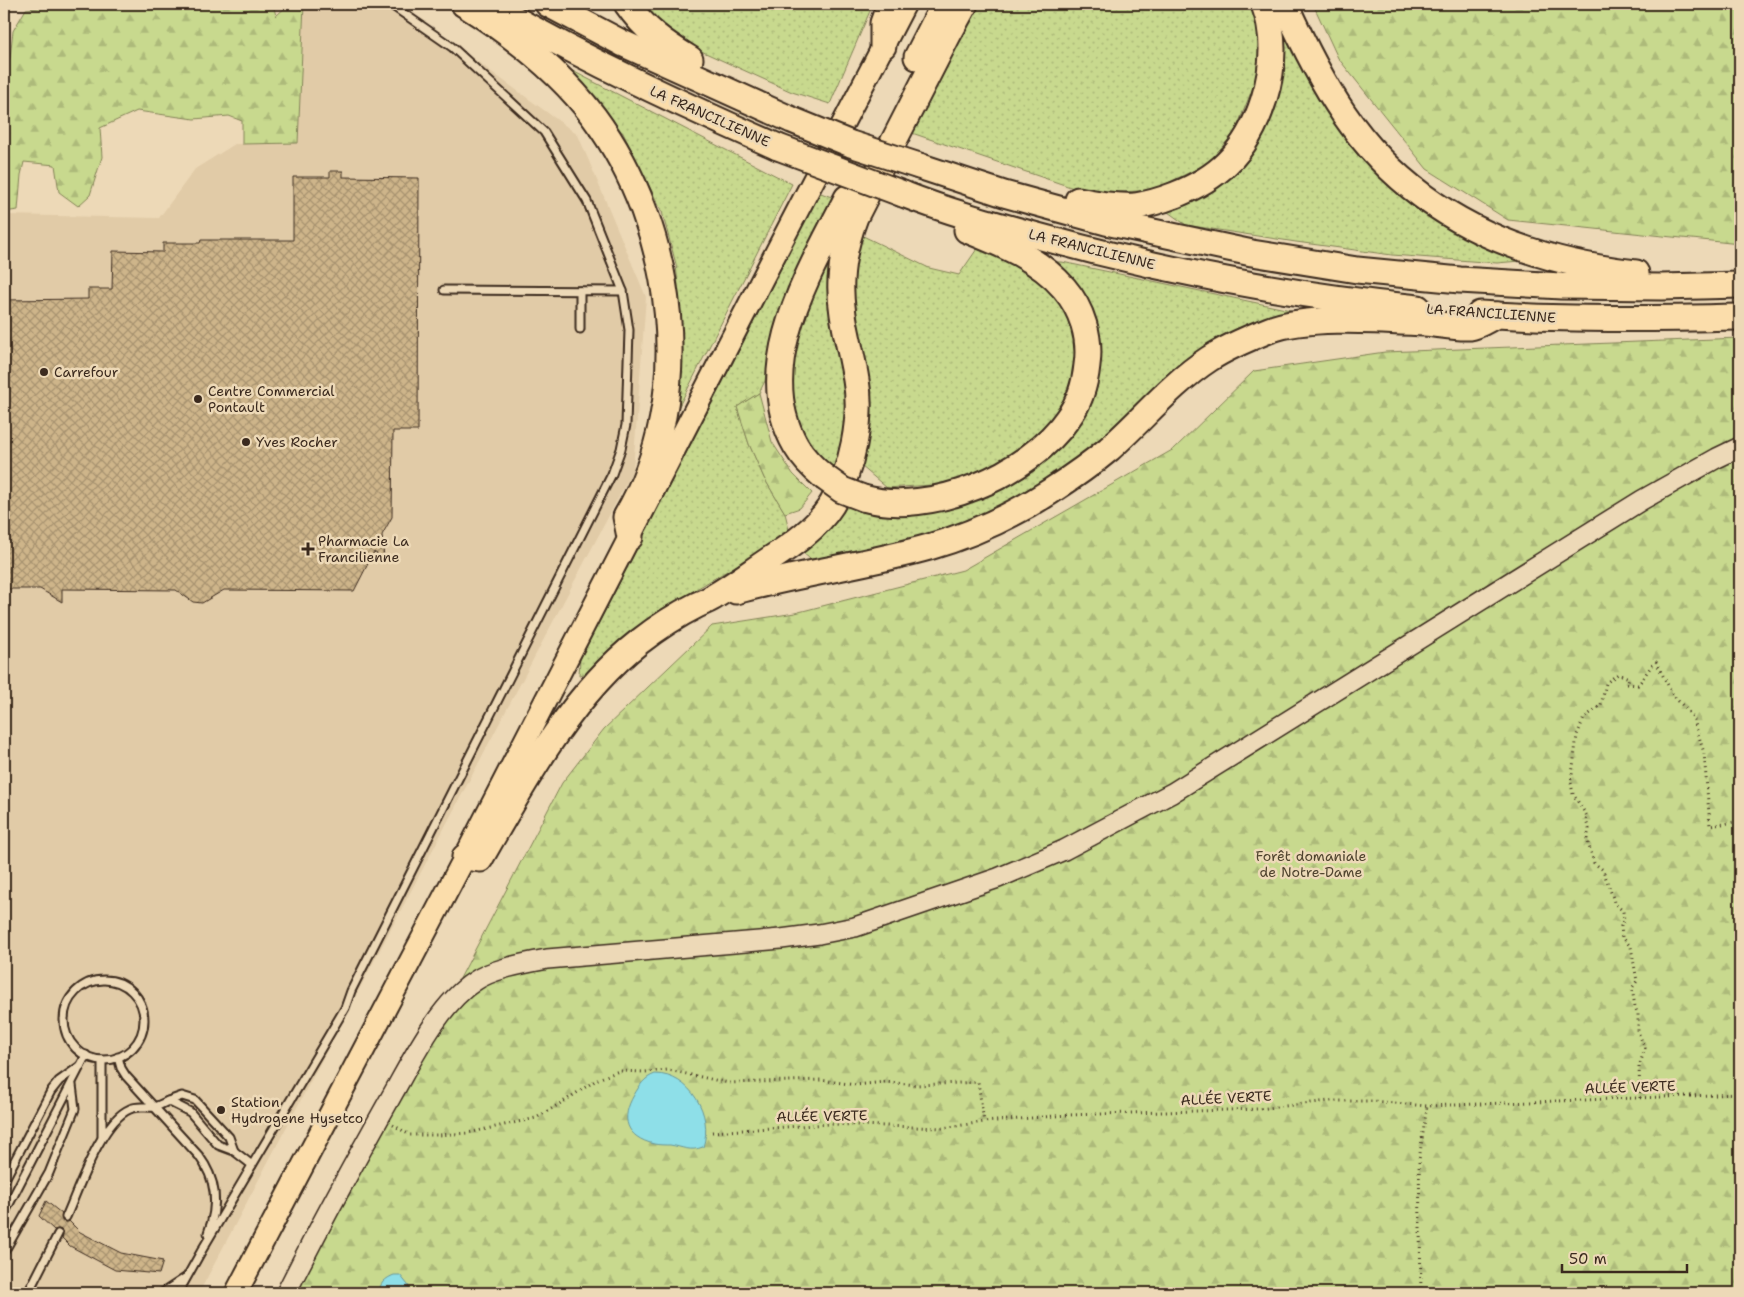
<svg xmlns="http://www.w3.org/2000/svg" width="1744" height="1297" font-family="'Shantell Sans',sans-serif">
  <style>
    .built { fill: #e1cba7 }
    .grass { fill: url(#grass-dots); stroke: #828256 }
    .forest { fill: url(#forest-firs); stroke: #828256 }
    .water { fill: #8edfe8; stroke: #6d9797 }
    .building { fill: url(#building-cross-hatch); stroke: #3b2a1e }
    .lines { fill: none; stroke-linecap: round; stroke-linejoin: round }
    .lane-casing { stroke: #3b2a1e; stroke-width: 11 }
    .secondary-casing { stroke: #3b2a1e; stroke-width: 22 }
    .primary-casing { stroke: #3b2a1e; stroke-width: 25 }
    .highway-casing { stroke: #3b2a1e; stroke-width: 29 }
    .path { stroke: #3b2a1e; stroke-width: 3; stroke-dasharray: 1 4; stroke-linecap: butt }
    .lane { stroke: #edd9b7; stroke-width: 7 }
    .secondary { stroke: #edd9b7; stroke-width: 19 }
    .primary { stroke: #fbddab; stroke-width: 21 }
    .highway { stroke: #fbddab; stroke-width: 25 }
    .highway-bridge-casing { stroke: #3b2a1e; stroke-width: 29; stroke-linecap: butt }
    .highway-bridge { stroke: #fbddab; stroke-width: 25 }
    .poi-dot { fill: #3b2a1e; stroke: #edd9b7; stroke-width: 2 }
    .labels { text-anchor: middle; stroke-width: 5; stroke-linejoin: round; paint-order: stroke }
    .street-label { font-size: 14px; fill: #3b2a1e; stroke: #edd9b7 }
    .poi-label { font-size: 14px; fill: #3b2a1e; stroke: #edd9b7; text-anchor: start }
    .park-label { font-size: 14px; fill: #50442f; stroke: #edd9b7 }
  </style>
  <defs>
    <pattern id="grass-dots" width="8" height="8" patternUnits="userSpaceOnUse" patternTransform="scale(1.25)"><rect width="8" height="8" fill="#c8d98e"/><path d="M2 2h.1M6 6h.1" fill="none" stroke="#adba7a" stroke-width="1.8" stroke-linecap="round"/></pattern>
    <pattern id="forest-firs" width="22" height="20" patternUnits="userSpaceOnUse" patternTransform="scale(1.25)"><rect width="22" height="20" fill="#c8d98e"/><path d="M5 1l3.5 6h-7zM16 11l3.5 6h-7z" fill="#adba7a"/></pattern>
    <pattern id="building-cross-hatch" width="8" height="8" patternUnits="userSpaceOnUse" patternTransform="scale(1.25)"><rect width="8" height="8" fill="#ceb58a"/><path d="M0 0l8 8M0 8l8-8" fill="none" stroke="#a89370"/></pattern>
  </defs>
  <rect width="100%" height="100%" fill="#edd9b7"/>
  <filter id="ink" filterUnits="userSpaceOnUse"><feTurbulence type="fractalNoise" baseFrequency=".02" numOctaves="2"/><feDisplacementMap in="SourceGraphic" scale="10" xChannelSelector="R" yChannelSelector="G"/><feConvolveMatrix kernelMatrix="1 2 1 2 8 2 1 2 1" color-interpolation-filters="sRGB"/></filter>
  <g filter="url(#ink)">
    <polygon class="built" points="304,4 399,4 578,135 646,297 633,470 199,1293 4,1293 4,215 159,218 195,169 235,144 298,143"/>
    <g class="grass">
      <polygon points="644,4 873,4 830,104 792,92 670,37"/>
      <polygon points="978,4 1254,4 1259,14 1258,75 1235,132 1207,164 1153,190 1091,194 906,131"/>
      <polygon points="1271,5 1308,77 1359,157 1411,200 1531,260 1497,263 1392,255 1296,242 1186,225 1161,207 1269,108"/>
      <polygon points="559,64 792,184 678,408 681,318 676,264 662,212 623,133"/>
      <polygon points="818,192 837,199 791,283 769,351 765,381 759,393 737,407 749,444 764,478 785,513 790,534 693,591 641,627 593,672 579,675 580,659 750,329"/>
      <polygon points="843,216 850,410 839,465 828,468 805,442 784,381 812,285"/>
      <polygon points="859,234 929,268 959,275 979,246 1035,274 1069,309 1077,357 1065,404 1038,438 989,467 947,484 887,488 861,466 871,421 865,373 852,296"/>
      <polygon points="1055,262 1062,262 1300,312 1241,327 1177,370 1090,451 1021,498 966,523 900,544 847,554 810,559 802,552 838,505 873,510 931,509 1089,403 1079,288"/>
    </g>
    <g class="forest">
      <polygon points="48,4 273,4 276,16 289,4 304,4 298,143 242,144 242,121 229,116 194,119 137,111 100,128 102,157 90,195 78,206 59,192 55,165 24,162 21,175 18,210 4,212 4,73 10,57 13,31 26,9 44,7"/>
      <polygon points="1313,4 1740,4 1740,244 1508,220 1427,169 1338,58"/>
      <polygon points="1740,338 1740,1293 296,1293 562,783 604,729 712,626 795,613 963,570 1174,449 1254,371 1385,352"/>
      <polygon points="759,393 772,442 793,474 812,493 800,508 785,513 764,478 749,444 737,407"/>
    </g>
    <g class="water">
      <path d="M655,1074C690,1074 714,1115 703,1147C690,1152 683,1147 670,1145C665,1145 659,1145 654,1144C626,1137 620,1119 634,1095C640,1085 644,1078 655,1074Z"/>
      <path d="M394,1275H400L408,1285L411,1293H380C378,1284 386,1278 394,1275Z"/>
    </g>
    <g class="building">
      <polygon points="330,171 343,171 343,177 419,178 418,431 393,431 392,517 382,535 384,559 374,552 354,591 224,590 202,603 193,602 176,590 62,589 62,602 40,589 4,589 4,300 88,299 88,289 112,289 113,251 163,252 163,243 200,243 201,240 293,240 293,177 330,177"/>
      <polygon points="46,1201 62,1214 62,1221 66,1222 69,1221 80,1232 121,1253 163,1261 159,1274 115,1270 70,1246 62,1238 63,1234 62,1231 58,1229 54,1230 39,1216"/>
    </g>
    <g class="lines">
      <defs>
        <g id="lane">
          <polyline points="444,290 623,291"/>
          <polyline points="580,329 580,291"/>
          <circle cx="104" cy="1020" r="40"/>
          <path d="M118,1057L121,1068L126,1076L199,1156C217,1180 219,1205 208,1233"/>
          <polyline points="102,1060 102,1136"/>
          <polyline points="168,1101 182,1096 195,1100 229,1137 234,1151"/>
          <polyline points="4,1181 51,1091 59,1081 80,1066"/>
          <polyline points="4,1214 86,1055"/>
          <path d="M66,1217C79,1188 101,1121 130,1109C138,1105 146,1108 154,1107C158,1106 164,1103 168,1101L190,1112L218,1145L234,1151L252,1165"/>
          <polyline points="4,1252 49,1173 75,1109 72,1085"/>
          <polyline points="28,1293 58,1234"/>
          <polyline points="162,1293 185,1278"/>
          <polyline points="178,1293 202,1250 345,1008 351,991 612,474 621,449 626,425 629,330 623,291 587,201 544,132 452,47 390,4"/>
        </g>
        <path id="secondary" d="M286,1293C319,1227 355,1161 391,1097C412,1060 439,1004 475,981C492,969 526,963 547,959L781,939L819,934L855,927L998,878L1064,850L1172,793L1642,500L1717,458L1740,447"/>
        <polyline id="primary" points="236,1293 465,857 772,260 905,4"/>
        <g id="highway">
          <path d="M464,4C512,34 559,70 594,117C676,228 697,397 626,517L630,537"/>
          <polyline points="548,4 622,43 792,120"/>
          <path d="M627,4C645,30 664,43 690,59"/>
          <path d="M1285,4C1302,42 1320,79 1344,114C1413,215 1517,260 1636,273"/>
          <path d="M499,10C590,62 683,105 778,147"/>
          <polyline points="883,46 883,23 890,4"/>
          <polyline points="917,57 944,4"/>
          <polyline points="919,166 1004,194 1106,222 1252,253 1357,270 1460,280 1561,286 1662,287 1740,285"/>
          <path d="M903,194C946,211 990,223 1034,235C1160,270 1288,295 1418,308"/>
          <path d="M1078,200C1096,204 1116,207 1135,206C1149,204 1162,200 1175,195C1195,187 1212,178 1227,163C1260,131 1278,71 1270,26C1269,18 1266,11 1264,4"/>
          <path d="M1480,314C1567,320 1654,319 1740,317"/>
          <path d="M824,477C813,468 803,458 796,446C750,366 811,270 847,198"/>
          <path d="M863,498C930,517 1029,475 1068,418C1080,402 1085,385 1087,365C1091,338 1082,309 1064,288C1039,259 1002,244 967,230"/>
          <path d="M736,591C800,573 866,565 929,547C971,535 1014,515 1051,491C1071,478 1091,464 1109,449C1142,420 1171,384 1209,359C1227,347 1249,338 1269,330C1307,315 1383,321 1424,323C1439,324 1455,328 1470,327C1479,326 1489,318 1497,315"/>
          <path d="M465,857L480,859C523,784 570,696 639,642C657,628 677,615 697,605C703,602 710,600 715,596C734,585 751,572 769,560C792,545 817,528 832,504C852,470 863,418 856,380C851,347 839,314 841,280C842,258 847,238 855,217L948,35L965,4"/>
        </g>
      </defs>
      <use href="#lane" class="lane-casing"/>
      <use href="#secondary" class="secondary-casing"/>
      <use href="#primary" class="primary-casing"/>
      <use href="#highway" class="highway-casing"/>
      <g class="path">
        <path d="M1640,1098L1639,1067L1645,1048L1638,1032V1014L1635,1007L1632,988L1637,981L1631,947L1622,937L1621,926L1624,921L1623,911L1614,903L1613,898L1603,870L1594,863L1587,839L1589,829L1586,821L1587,816L1573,794L1571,783L1577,735L1584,718L1601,705L1606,683L1618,674L1629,678L1627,684L1638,685C1645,677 1648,668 1656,662L1673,695L1693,717L1704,753L1710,826L1740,821"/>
        <polyline points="393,1125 410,1135 439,1135 468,1133 536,1118 566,1100 598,1079 619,1071 645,1072 668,1070 729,1083 821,1080 856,1085 885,1082 917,1085 978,1082 984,1122"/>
        <polyline points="712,1132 829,1124 942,1128 984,1122 1067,1115 1259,1109 1329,1101 1373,1101 1427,1106 1740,1094"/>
        <polyline points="1421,1293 1419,1160 1427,1106"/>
      </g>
      <use href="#lane" class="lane"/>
      <use href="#secondary" class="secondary"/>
      <use href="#primary" class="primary"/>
      <use href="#highway" class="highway"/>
      <defs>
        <g id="highway-bridge">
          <polyline points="792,120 851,144 919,166"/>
          <polyline points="778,147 903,194"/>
          <polyline points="824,477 842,490 863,498"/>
        </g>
      </defs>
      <use href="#highway-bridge" class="highway-bridge-casing"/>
      <use href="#highway-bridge" class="highway-bridge"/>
    </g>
  </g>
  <g class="poi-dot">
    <circle cx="44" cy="372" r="5"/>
    <circle cx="198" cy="399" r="5"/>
    <circle cx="246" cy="442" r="5"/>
    <path d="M305.5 541.5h5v5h5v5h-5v5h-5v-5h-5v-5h5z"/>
    <circle cx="221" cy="1110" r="5"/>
  </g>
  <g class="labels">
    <g class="street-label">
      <text transform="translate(710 116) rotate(24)" y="5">LA FRANCILIENNE</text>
      <text transform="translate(1092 249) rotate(14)" y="5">LA FRANCILIENNE</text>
      <text transform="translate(1491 313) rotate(4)" y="5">LA FRANCILIENNE</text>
      <text transform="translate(1630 1087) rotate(-2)" y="5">ALLÉE VERTE</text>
      <text transform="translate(1226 1098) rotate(-3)" y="5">ALLÉE VERTE</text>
      <text transform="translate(822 1116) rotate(-1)" y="5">ALLÉE VERTE</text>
    </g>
    <g class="poi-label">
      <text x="54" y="377">Carrefour</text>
      <text x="208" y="396">Centre Commercial<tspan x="208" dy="16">Pontault</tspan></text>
      <text x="256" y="447">Yves Rocher</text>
      <text x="318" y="546">Pharmacie La<tspan x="318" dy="16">Francilienne</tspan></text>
      <text x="231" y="1107">Station<tspan x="231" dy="16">Hydrogene Hysetco</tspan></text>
    </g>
    <g class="park-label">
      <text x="1311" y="861">Forêt domaniale<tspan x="1311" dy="16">de Notre-Dame</tspan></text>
    </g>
  </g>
  <rect width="1744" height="1297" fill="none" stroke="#edd9b7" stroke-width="20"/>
  <rect x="10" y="10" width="1724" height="1277" fill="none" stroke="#3b2a1e" stroke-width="2" filter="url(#ink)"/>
  <path d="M1562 1264v8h125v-8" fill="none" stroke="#3b2a1e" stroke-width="2.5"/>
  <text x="1569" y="1264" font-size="15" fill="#3b2a1e" stroke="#edd9b7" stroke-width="4" paint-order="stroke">50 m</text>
</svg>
